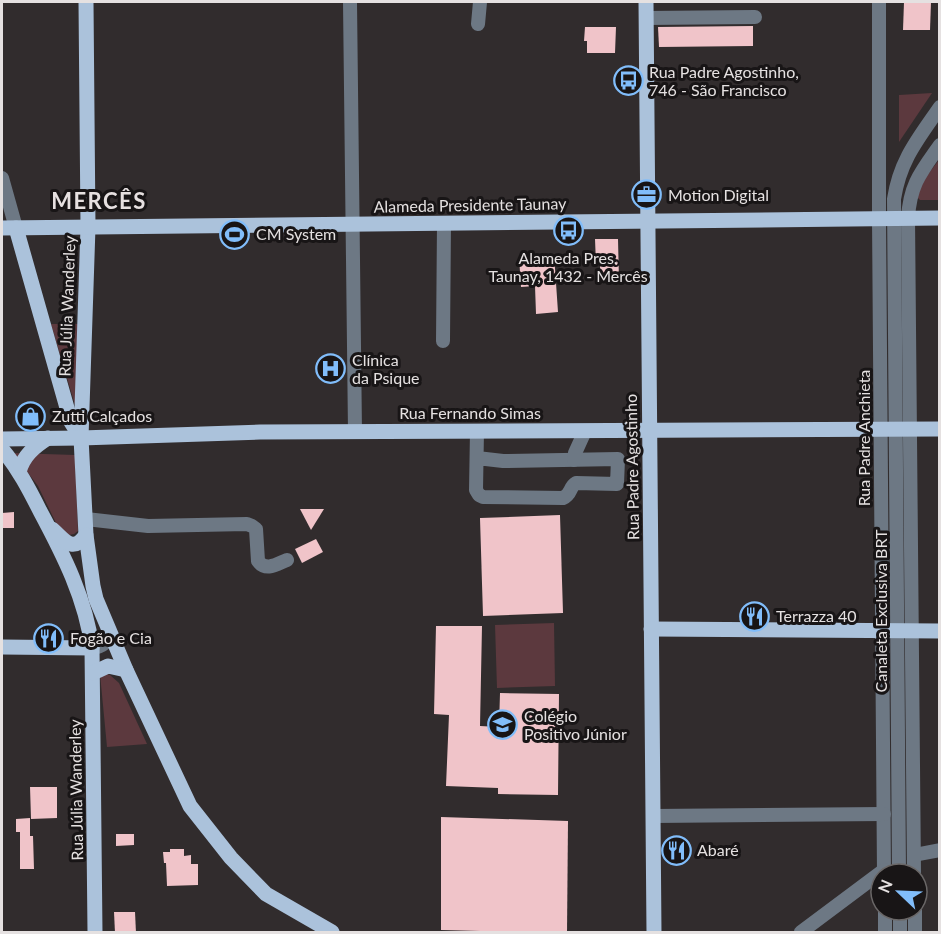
<svg xmlns="http://www.w3.org/2000/svg" width="941" height="934" font-family="Lato,sans-serif">
  <style>
    .green { fill: #5c393e }
    .building { fill: #f0c4c9 }
    .lines { fill: none; stroke-linecap: round; stroke-linejoin: round }
    .path { stroke: #8c8888; stroke-width: 2; stroke-dasharray: 3 4.5; stroke-linecap: butt }
    .minor { stroke: #6d7884; stroke-width: 14 }
    .major { stroke: #abc2db; stroke-width: 15 }
    .labels { text-anchor: middle; stroke-width: 6; stroke-linejoin: round; paint-order: stroke }
    .poi-label { font-size: 16px; fill: #e5e1e1; stroke: #181516; text-anchor: start }
    .street-label { font-size: 16px; fill: #e5e1e1; stroke: #181516 }
    .district-label { font-size: 22px; font-weight: bold; letter-spacing: 1.5px; fill: #e6e0e0; stroke: #181516 }
  </style>
  <rect width="100%" height="100%" fill="#312c2d"/>
  <g class="green">
    <polygon points="932,93 899,142 899,95"/>
    <polygon points="939,160 939,200 920,200 917,197 918,187"/>
    <polygon points="51,324 79,324 80,422"/>
    <polygon points="13,453 75,455 78,531 74,534 69,535 57,525 38,486"/>
    <polygon points="554,623 555,686 497,688 495,625"/>
    <polygon points="104,673 110,675 119,683 147,744 107,747 100,674"/>
  </g>
  <g class="building">
    <polygon points="904,2 931,2 930,30 903,30"/>
    <polygon points="753,26 753,46 659,47 658,27"/>
    <polygon points="585,27 616,27 615,53 587,53 587,41 584,41"/>
    <polygon points="595,239 618,239 619,281 600,281 600,264 596,264"/>
    <polygon points="554,254 558,312 536,314 535,286 521,287 519,257"/>
    <polygon points="300,509 324,509 311,530"/>
    <polygon points="14,512 14,528 2,528 2,513"/>
    <polygon points="560,515 563,613 483,616 480,518"/>
    <polygon points="316,539 323,552 302,563 295,549"/>
    <polygon points="436,626 482,626 480,726 499,727 500,693 559,694 558,795 498,794 498,788 446,786 449,715 434,714"/>
    <polygon points="30,787 57,787 57,818 31,819"/>
    <polygon points="441,817 568,821 567,933 441,930"/>
    <polygon points="30,818 30,836 33,836 34,869 20,869 20,832 16,832 16,819"/>
    <polygon points="116,834 134,834 134,845 116,846"/>
    <polygon points="170,849 184,849 184,856 191,855 191,864 198,864 198,885 167,886 166,863 164,863 163,852 170,852"/>
    <polygon points="114,912 135,912 136,933 115,933"/>
  </g>
  <g class="lines">
    <polyline class="path" points="58,328 73,328"/>
    <g class="minor">
      <polyline points="350,2 355,432"/>
      <polyline points="879,2 879,218 884,874"/>
      <polyline points="646,18 755,17"/>
      <polyline points="478,24 480,2"/>
      <polyline points="2,178 16,228"/>
      <polyline points="443,341 444,223"/>
      <path d="M477,458L503,461L618,459L617,484L576,483C569,487 572,494 563,498L483,497L479,495L476,490L477,431"/>
      <polyline points="574,460 575,453 585,431"/>
      <path d="M86,519L148,526L247,524L252,526L256,529L258,561C266,572 277,564 287,560"/>
      <path d="M92,648C103,647 106,643 110,634"/>
      <polyline points="653,816 884,814"/>
      <polyline points="914,855 940,850"/>
      <path d="M899,874L894,199C900,160 918,139 940,107"/>
      <path d="M914,874L908,218C910,184 921,172 940,145"/>
      <polyline points="885,910 885,932"/>
      <polyline points="900,910 900,932"/>
      <polyline points="915,910 915,932"/>
      <polyline points="801,932 884,870"/>
    </g>
    <g class="major">
      <polyline points="86,2 88,227 81,438 86,535 93,586 96,599 126,670 190,806 231,858 266,894 332,932"/>
      <polyline points="646,2 654,932"/>
      <polyline points="2,228 940,218"/>
      <polyline points="16,228 71,422 81,438"/>
      <polyline points="2,439 81,438 260,432 940,429"/>
      <path d="M2,449C18,468 29,489 40,511C63,554 86,599 92,648L95,932"/>
      <path d="M19,472C23,456 34,447 48,438"/>
      <path d="M52,529C65,540 72,554 86,535"/>
      <polyline points="651,629 940,631"/>
      <polyline points="2,647 92,648"/>
      <polyline points="93,673 108,666 126,670"/>
    </g>
  </g>
  <defs>
    <symbol id="bus-ring" viewBox="-11 -11 22 22"><circle r="9.5" fill="#181516" stroke="#81bdfa" stroke-width="1.5"/><path d="M-5-6H5V4H4V6H2V4H-2V6H-4V4H-5ZM-3.5-4V0h7V-4ZM-3.5 1.2v1.5H-2V1.2ZM2 1.2v1.5H3.5V1.2Z" fill="#81bdfa"/></symbol>
    <symbol id="office-ring" viewBox="-11 -11 22 22"><circle r="9.5" fill="#181516" stroke="#81bdfa" stroke-width="1.5"/><path d="M-6-3h4V-5.5h4V-3h4V5H-6ZM-1-4.5V-3h2v-1.5ZM-6 0V1H6V0Z" fill="#81bdfa"/></symbol>
    <symbol id="stadium-ring" viewBox="-11 -11 22 22"><circle r="9.5" fill="#181516" stroke="#81bdfa" stroke-width="1.5"/><path d="M0-5a6.5 5 0 1 0 0 10a6.5 5 0 1 0 0-10ZM-3.5-1.8h7v3.6h-7Z" fill="#81bdfa"/></symbol>
    <symbol id="hospital-ring" viewBox="-11 -11 22 22"><circle r="9.5" fill="#181516" stroke="#81bdfa" stroke-width="1.5"/><path d="M-5-5h3v3.5h4V-5h3V5h-3V1.5h-4V5h-3Z" fill="#81bdfa"/></symbol>
    <symbol id="shop-ring" viewBox="-11 -11 22 22"><circle r="9.5" fill="#181516" stroke="#81bdfa" stroke-width="1.5"/><path d="M-5-2.5h2.3a2.7 3.5 0 0 1 5.4 0H5L5.5 6h-11ZM-1.5-2.5h3a1.5 2.3 0 0 0-3 0Z" fill="#81bdfa"/></symbol>
    <symbol id="restaurant-ring" viewBox="-11 -11 22 22"><circle r="9.5" fill="#181516" stroke="#81bdfa" stroke-width="1.5"/><path d="M-5-6h1v4h1v-4h1v4h1v-4h1v5L-1.5 .5V6h-2V.5L-5-1ZM5-6V6H3V1.5H1.5Q1.5-4 5-6Z" fill="#81bdfa"/></symbol>
    <symbol id="school-ring" viewBox="-11 -11 22 22"><circle r="9.5" fill="#181516" stroke="#81bdfa" stroke-width="1.5"/><path d="M0-5L7-2L0 1L-7-2ZM-4 1L0 2.5L4 1V4Q0 6-4 4Z" fill="#81bdfa"/></symbol>
  </defs>
  <g fill-rule="evenodd">
    <use href="#bus-ring" x="612" y="64" width="33" height="33"/>
    <use href="#office-ring" x="630" y="178" width="33" height="33"/>
    <use href="#bus-ring" x="552" y="214" width="33" height="33"/>
    <use href="#stadium-ring" x="218" y="218" width="33" height="33"/>
    <use href="#hospital-ring" x="314" y="352" width="33" height="33"/>
    <use href="#shop-ring" x="14" y="400" width="33" height="33"/>
    <use href="#restaurant-ring" x="738" y="600" width="33" height="33"/>
    <use href="#restaurant-ring" x="32" y="622" width="33" height="33"/>
    <use href="#school-ring" x="486" y="708" width="33" height="33"/>
    <use href="#restaurant-ring" x="660" y="834" width="33" height="33"/>
  </g>
  <g class="labels">
    <g class="poi-label">
      <text x="649" y="78">Rua Padre Agostinho,<tspan x="649" dy="18">746 - São Francisco</tspan></text>
      <text x="668" y="201">Motion Digital</text>
      <text x="256" y="240">CM System</text>
      <text x="568" y="264" text-anchor="middle">Alameda Pres.<tspan x="568" dy="18">Taunay, 1432 - Mercês</tspan></text>
      <text x="352" y="366">Clínica<tspan x="352" dy="18">da Psique</tspan></text>
      <text x="52" y="422">Zutti Calçados</text>
      <text x="776" y="622">Terrazza 40</text>
      <text x="70" y="644">Fogão e Cia</text>
      <text x="524" y="722">Colégio<tspan x="524" dy="18">Positivo Júnior</tspan></text>
      <text x="697" y="856">Abaré</text>
    </g>
    <g class="street-label">
      <text transform="translate(470 205) rotate(-1)" y="6">Alameda Presidente Taunay</text>
      <text transform="translate(67 306) rotate(-88)" y="6">Rua Júlia Wanderley</text>
      <text x="470" y="419">Rua Fernando Simas</text>
      <text transform="translate(864 438) rotate(-90)" y="6">Rua Padre Anchieta</text>
      <text transform="translate(632 467) rotate(-91)" y="6">Rua Padre Agostinho</text>
      <text transform="translate(881 611) rotate(-90)" y="6">Canaleta Exclusiva BRT</text>
      <text transform="translate(76 790) rotate(-91)" y="6">Rua Júlia Wanderley</text>
    </g>
    <g class="district-label">
      <text x="99" y="209">MERCÊS</text>
    </g>
  </g>
  <rect width="941" height="934" fill="none" stroke="#e5e1e1" stroke-width="6"/>
  <g transform="translate(899 892) rotate(293)"><circle r="28" fill="#181516" stroke="#6a6767" stroke-width="1.5"/>
  <path d="M0-4.5L10 22L0 15L-10 22Z" fill="#81bdfa"/>
  <text y="-9" font-size="16" font-weight="bold" text-anchor="middle" fill="#e5e1e1">N</text>
  </g>
</svg>
